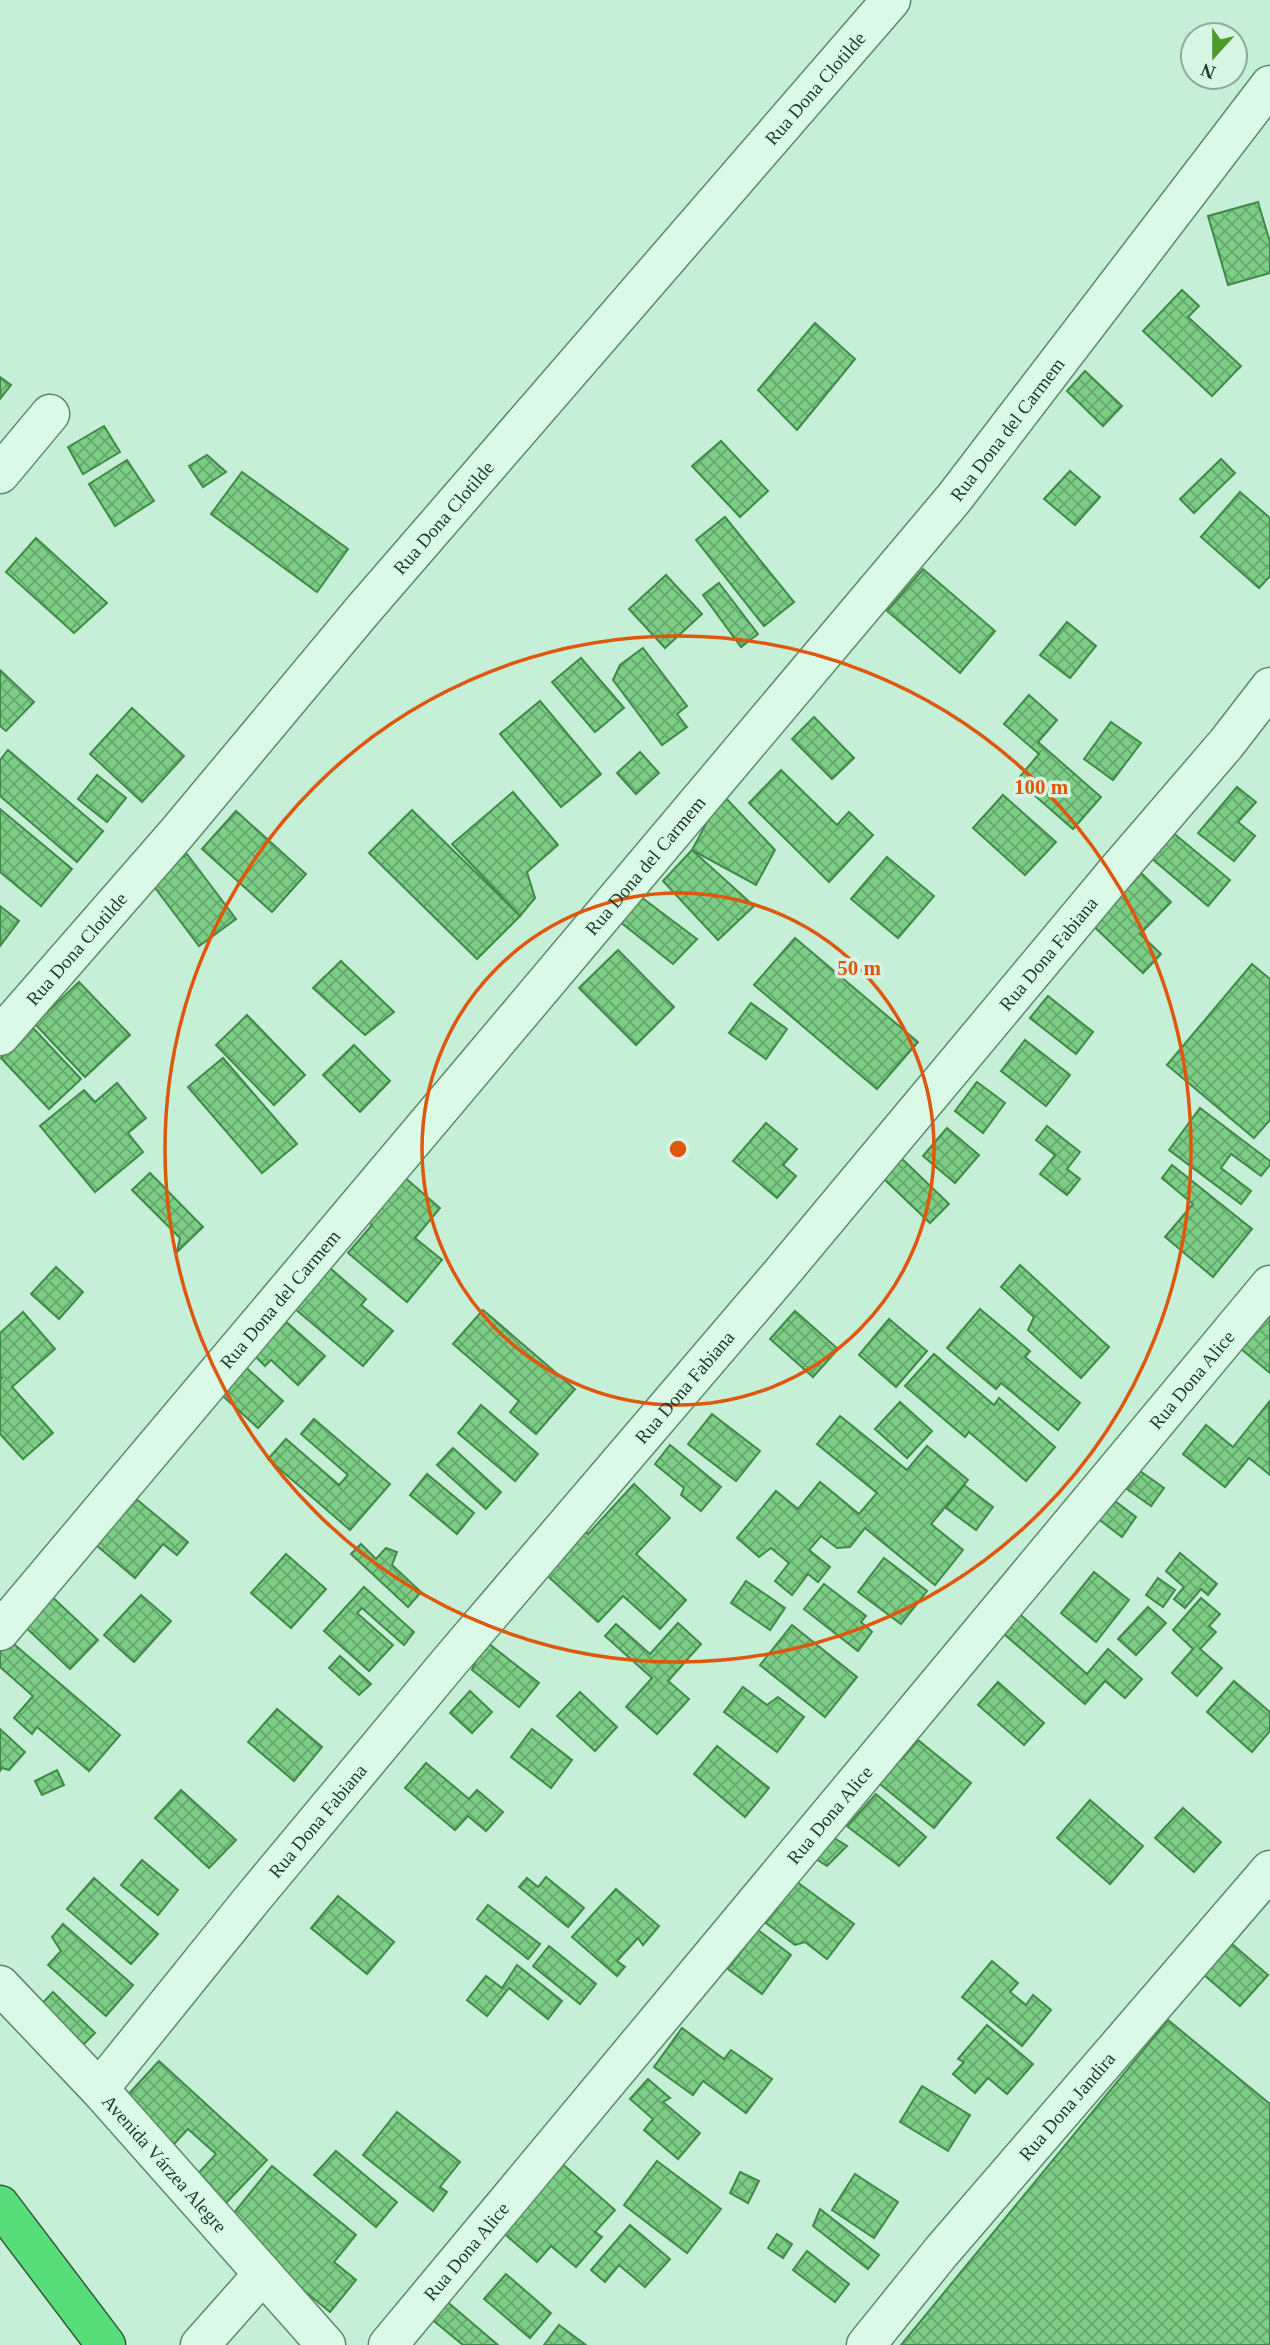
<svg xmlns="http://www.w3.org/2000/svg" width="1270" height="2345" font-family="Georgia,serif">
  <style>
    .building { fill: url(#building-cross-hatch); stroke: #418949; stroke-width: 2 }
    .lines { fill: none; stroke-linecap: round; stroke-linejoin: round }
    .minor-casing { stroke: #5c8a67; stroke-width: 41 }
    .highway-casing { stroke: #305837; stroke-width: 41 }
    .minor { stroke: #daf9e7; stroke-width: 38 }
    .highway { stroke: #58dd7b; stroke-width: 38 }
    .ring { fill: none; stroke: #de570d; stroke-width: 3.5 }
    .labels { text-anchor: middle; stroke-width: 7; stroke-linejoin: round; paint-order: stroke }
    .street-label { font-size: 19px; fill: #1f3a25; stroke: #d6f6e3 }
    .centre { fill: #de570d; stroke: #d6f6e3; stroke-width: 3.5 }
    .ring-label { font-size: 21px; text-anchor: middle; font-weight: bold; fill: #de570d; stroke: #d6f6e3; stroke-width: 7; stroke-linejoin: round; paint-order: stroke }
  </style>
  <defs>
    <pattern id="building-cross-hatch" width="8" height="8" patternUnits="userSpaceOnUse" patternTransform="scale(1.75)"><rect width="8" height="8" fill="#7ccd86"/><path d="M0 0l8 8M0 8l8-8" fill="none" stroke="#65a76d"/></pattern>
  </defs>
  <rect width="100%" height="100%" fill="#c6efd7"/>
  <g class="building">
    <polygon points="1258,202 1270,242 1270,273 1228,285 1208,216"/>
    <polygon points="1182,290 1199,306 1188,317 1241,366 1212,396 1143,331"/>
    <polygon points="815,323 855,359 797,430 758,390"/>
    <polygon points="1085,371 1122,406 1103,426 1067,391"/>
    <polygon points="0,377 11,385 0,399"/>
    <polygon points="104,426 120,452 83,474 68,447"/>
    <polygon points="721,441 768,491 740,517 692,466"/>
    <polygon points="207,455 226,472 203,487 189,466"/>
    <polygon points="1221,459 1235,473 1194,513 1180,499"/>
    <polygon points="127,460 154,501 115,526 89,484"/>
    <polygon points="1070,471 1100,497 1075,525 1044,499"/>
    <polygon points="242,472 348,549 317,592 211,514"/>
    <polygon points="1240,492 1270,518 1270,576 1259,588 1201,537"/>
    <polygon points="725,517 794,602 764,626 696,540"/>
    <polygon points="36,538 107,603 74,633 6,572"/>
    <polygon points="923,569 995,631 960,673 887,611"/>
    <polygon points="666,575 702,614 665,648 629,609"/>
    <polygon points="719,583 758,634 741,647 703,595"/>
    <polygon points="1067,622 1096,646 1070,678 1040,655"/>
    <polygon points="643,648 687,706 677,714 687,727 662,745 613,680 620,665"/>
    <polygon points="581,658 624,708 595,732 552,682"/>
    <polygon points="0,670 34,702 6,731 0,726"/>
    <polygon points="1029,695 1057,720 1038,742 1101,797 1073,829 1017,780 1039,754 1004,724"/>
    <polygon points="540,701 601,774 561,807 500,734"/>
    <polygon points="132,708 184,756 142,802 90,754"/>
    <polygon points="814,717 854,758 832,779 792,739"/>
    <polygon points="1111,722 1141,743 1113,780 1084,759"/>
    <polygon points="8,750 103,831 77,862 0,796 0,760"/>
    <polygon points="640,752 659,773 636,794 617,773"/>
    <polygon points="781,770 837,825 849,812 873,835 829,882 749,803"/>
    <polygon points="97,775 126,798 107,822 78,799"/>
    <polygon points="1237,787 1256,802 1238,822 1255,836 1234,861 1198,833"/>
    <polygon points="513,792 558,845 527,872 535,898 520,916 452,844"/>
    <polygon points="722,794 775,850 756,885 692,850"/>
    <polygon points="1003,795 1056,842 1025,875 973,828"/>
    <polygon points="0,809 72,869 41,906 0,872"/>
    <polygon points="412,810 520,916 477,959 369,853"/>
    <polygon points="236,811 306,874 272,912 202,849"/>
    <polygon points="1171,831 1230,880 1208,906 1150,857"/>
    <polygon points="692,850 754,906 718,940 663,881"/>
    <polygon points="187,854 236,919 199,946 150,881"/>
    <polygon points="887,857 934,896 898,938 851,899"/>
    <polygon points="1138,870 1171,902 1140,934 1161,954 1143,973 1089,922"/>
    <polygon points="637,894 697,939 673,964 619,921"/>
    <polygon points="0,906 19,921 0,946"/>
    <polygon points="795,938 918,1042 877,1089 754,985"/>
    <polygon points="618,950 674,1007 636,1045 579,988"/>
    <polygon points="341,961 394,1012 365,1035 313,988"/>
    <polygon points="1252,964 1270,979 1270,1120 1254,1138 1167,1065"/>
    <polygon points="79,982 130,1035 85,1077 35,1024"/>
    <polygon points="1048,996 1093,1032 1076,1054 1030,1018"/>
    <polygon points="751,1003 787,1029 766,1059 729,1033"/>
    <polygon points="247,1015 305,1075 274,1105 216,1045"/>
    <polygon points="33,1028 81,1079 49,1109 1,1058"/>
    <polygon points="1025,1040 1070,1075 1046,1106 1001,1071"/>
    <polygon points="354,1045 390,1081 360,1112 323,1075"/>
    <polygon points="223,1058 297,1144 262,1173 188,1087"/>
    <polygon points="977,1082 1005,1103 983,1133 955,1111"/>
    <polygon points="117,1083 146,1118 128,1133 143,1152 95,1192 40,1126 84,1090 95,1102"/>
    <polygon points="1200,1108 1270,1161 1270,1165 1261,1176 1231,1154 1221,1168 1251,1191 1241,1204 1169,1150"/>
    <polygon points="766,1123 797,1149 783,1165 796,1176 777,1198 733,1161"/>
    <polygon points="1047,1126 1080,1152 1067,1169 1080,1179 1067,1195 1040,1174 1055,1155 1036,1140"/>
    <polygon points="947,1128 979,1155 955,1183 923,1156"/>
    <polygon points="896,1153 949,1204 930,1223 883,1178"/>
    <polygon points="1172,1165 1252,1229 1213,1277 1165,1237 1193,1204 1162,1178"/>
    <polygon points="150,1173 203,1227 177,1252 180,1238 132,1190"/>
    <polygon points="403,1176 440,1208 415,1238 442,1260 407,1302 348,1253 372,1225 366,1220"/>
    <polygon points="1020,1265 1109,1347 1081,1378 1028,1330 1034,1317 1001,1287"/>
    <polygon points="56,1267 83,1292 59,1319 31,1294"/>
    <polygon points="330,1268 366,1299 361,1305 393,1331 363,1366 295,1309"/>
    <polygon points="980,1309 1030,1351 1025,1357 1080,1403 1058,1430 1001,1383 996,1389 947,1348"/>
    <polygon points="483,1310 575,1389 536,1434 510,1412 519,1401 453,1344"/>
    <polygon points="795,1311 838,1349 813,1377 770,1339"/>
    <polygon points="23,1312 55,1349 12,1387 53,1433 23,1459 0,1434 0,1380 2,1378 0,1376 0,1333"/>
    <polygon points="1270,1312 1270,1373 1240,1348"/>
    <polygon points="283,1319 325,1356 298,1385 271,1360 265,1366 252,1353"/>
    <polygon points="889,1319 927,1351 896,1387 859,1355"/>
    <polygon points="934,1354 994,1405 999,1398 1055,1447 1026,1481 969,1432 965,1437 905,1386"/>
    <polygon points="240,1362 283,1401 258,1428 215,1389"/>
    <polygon points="900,1402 932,1431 907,1458 875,1429"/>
    <polygon points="1269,1402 1270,1475 1249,1458 1225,1487 1183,1454 1206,1425 1233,1447"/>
    <polygon points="481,1405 538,1454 515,1481 458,1433"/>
    <polygon points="712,1414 760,1451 736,1481 688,1444"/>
    <polygon points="840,1416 907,1470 927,1446 968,1480 931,1524 963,1550 935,1585 865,1528 850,1547 837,1548 821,1536 809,1550 830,1567 818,1582 808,1574 792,1595 775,1581 789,1563 771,1548 759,1557 737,1538 776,1491 798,1509 820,1482 859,1514 877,1493 817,1444"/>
    <polygon points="314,1419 390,1484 350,1530 268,1459 286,1439 339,1485 348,1475 301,1434"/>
    <polygon points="670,1445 721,1487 701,1511 681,1495 684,1488 655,1464"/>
    <polygon points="453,1448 501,1492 486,1509 437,1465"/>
    <polygon points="1140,1471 1164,1488 1151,1506 1127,1489"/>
    <polygon points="427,1474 474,1513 457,1534 410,1495"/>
    <polygon points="634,1484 670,1518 636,1554 686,1600 660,1629 623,1596 598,1622 540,1569 579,1526 588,1534"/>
    <polygon points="964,1485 993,1507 976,1530 946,1508"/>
    <polygon points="129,1493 188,1542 177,1555 163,1544 135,1578 90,1540"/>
    <polygon points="1111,1498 1136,1517 1122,1537 1097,1518"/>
    <polygon points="361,1544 376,1559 386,1548 397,1552 392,1565 421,1592 408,1607 351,1554"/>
    <polygon points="1180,1553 1217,1584 1208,1595 1201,1589 1185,1608 1174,1599 1184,1587 1166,1571"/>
    <polygon points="286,1554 326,1589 291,1628 251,1593"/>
    <polygon points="884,1558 927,1591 901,1624 858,1592"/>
    <polygon points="1094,1572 1129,1600 1096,1642 1061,1613"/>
    <polygon points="1158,1578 1175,1590 1163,1607 1146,1595"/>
    <polygon points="746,1581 785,1608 770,1630 731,1603"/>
    <polygon points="824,1584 866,1616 861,1622 872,1632 858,1651 804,1609"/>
    <polygon points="364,1587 414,1632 404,1645 362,1608 357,1613 393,1645 369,1671 324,1631"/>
    <polygon points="48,1593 98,1640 70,1669 20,1622"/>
    <polygon points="141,1595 171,1621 134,1662 104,1635"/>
    <polygon points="1201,1598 1220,1614 1209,1626 1216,1632 1200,1649 1222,1668 1197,1696 1172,1673 1193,1649 1173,1630"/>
    <polygon points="1148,1607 1166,1623 1136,1655 1118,1639"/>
    <polygon points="1014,1609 1087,1674 1108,1649 1142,1679 1125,1698 1105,1681 1085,1704 997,1628"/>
    <polygon points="678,1623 701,1644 668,1681 689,1699 657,1734 626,1707 652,1678 605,1636 616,1624 650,1654"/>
    <polygon points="792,1625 857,1677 825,1717 760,1665"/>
    <polygon points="8,1639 120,1735 89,1771 37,1727 32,1734 14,1718 33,1696 0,1667 0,1649"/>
    <polygon points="484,1640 539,1683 519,1707 472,1670"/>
    <polygon points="340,1656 371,1684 359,1695 329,1668"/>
    <polygon points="1234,1681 1270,1712 1270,1731 1252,1752 1207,1712"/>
    <polygon points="998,1682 1044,1723 1024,1745 978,1705"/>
    <polygon points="743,1687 767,1705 778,1697 804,1717 777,1752 724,1712"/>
    <polygon points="470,1691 492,1712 472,1733 450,1713"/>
    <polygon points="580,1692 617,1727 595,1751 557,1716"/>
    <polygon points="277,1709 322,1747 294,1781 248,1742"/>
    <polygon points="0,1729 25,1752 9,1770 2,1768 0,1771"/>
    <polygon points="532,1729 572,1760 551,1788 511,1757"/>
    <polygon points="918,1740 971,1783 934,1828 870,1776 891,1752 901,1760"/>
    <polygon points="717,1746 769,1788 745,1817 694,1774"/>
    <polygon points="426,1763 469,1799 477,1790 503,1812 486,1831 468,1816 455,1830 405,1788"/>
    <polygon points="57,1770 64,1785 42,1795 35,1781"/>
    <polygon points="181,1790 236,1840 209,1868 155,1818"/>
    <polygon points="876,1794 926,1837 899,1866 847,1826"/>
    <polygon points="1090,1800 1143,1846 1110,1884 1057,1838"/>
    <polygon points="1183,1808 1221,1842 1194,1872 1155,1838"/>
    <polygon points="826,1833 847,1846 827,1866 807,1853"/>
    <polygon points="142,1860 178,1890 158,1915 121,1885"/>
    <polygon points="546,1877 584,1908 568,1927 519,1887 527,1878 538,1887"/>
    <polygon points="94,1878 158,1934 131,1964 67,1909"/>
    <polygon points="797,1882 854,1924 827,1959 805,1942 795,1945 766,1923"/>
    <polygon points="616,1889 659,1926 643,1945 638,1938 617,1961 625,1967 617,1976 572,1937"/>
    <polygon points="338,1896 394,1942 367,1974 311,1928"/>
    <polygon points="488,1905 540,1944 528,1959 477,1919"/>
    <polygon points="63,1924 133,1985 106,2016 48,1965 61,1951 52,1937"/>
    <polygon points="758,1930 791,1955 762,1994 728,1969"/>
    <polygon points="1224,1937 1268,1975 1240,2006 1196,1968"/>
    <polygon points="549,1946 596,1984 580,2004 533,1966"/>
    <polygon points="992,1961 1018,1983 1010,1992 1026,2005 1033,1995 1051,2010 1022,2046 962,1997"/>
    <polygon points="517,1965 562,2001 548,2019 509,1988 487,2016 467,2000 486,1976 502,1988"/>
    <polygon points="53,1992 95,2033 76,2052 34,2012"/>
    <polygon points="1168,2020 1270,2104 1270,2345 901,2345"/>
    <polygon points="987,2025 1033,2064 1007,2094 988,2078 975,2093 953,2074 964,2062 958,2059"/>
    <polygon points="682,2028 724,2059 731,2050 772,2079 746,2113 703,2081 693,2095 654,2067"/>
    <polygon points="159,2061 267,2160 225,2204 195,2177 216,2154 188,2129 174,2144 124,2099"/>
    <polygon points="648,2079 670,2098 663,2102 700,2133 678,2159 644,2130 653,2119 630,2099"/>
    <polygon points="922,2086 970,2115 948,2151 900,2122"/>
    <polygon points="397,2112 460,2162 440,2187 447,2192 433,2211 363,2155"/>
    <polygon points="336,2151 397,2202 376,2227 314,2175"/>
    <polygon points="559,2161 615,2210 595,2232 602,2237 576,2267 551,2246 537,2262 499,2229"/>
    <polygon points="657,2161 721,2209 687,2253 624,2205"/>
    <polygon points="272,2166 356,2235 334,2262 356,2280 330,2312 224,2225"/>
    <polygon points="740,2172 759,2181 748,2203 730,2193"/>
    <polygon points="855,2174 898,2202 874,2238 832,2210"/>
    <polygon points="820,2209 879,2255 868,2269 813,2226"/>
    <polygon points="630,2225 670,2259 645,2287 619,2265 605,2282 591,2270"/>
    <polygon points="777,2234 792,2244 783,2258 768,2248"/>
    <polygon points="807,2251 849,2284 835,2302 793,2270"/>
    <polygon points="506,2274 551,2313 530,2338 484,2299"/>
    <polygon points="444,2299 498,2345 463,2345 429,2317"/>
    <polygon points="559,2325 586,2345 544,2345"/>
  </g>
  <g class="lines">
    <defs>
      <g id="minor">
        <polyline points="0,474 50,414"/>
        <path id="s1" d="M0,1036L177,833L363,610L891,0"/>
        <path id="s2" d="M0,1631L955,497L1270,85"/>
        <path id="s3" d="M0,1985L99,2089L326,2345"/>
        <path id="s4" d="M99,2089L253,1898L451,1660L779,1276L1116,872L1226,744L1270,687"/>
        <polyline points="200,2345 263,2274"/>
        <path id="s5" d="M388,2345L1270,1285"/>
        <path id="s6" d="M866,2345L941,2252L1270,1870"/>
      </g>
      <polyline id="highway" points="0,2205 106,2345"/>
    </defs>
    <use href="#minor" class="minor-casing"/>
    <use href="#highway" class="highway-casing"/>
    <use href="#minor" class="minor"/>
    <use href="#highway" class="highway"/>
  </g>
  <g class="ring">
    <circle cx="678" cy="1149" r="256"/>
    <circle cx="678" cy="1149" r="513"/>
  </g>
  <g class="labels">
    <g class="street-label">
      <text dy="7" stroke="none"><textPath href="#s1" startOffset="1250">Rua Dona Clotilde</textPath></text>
      <text dy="7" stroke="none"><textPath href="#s2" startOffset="1568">Rua Dona del Carmem</textPath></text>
      <text dy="7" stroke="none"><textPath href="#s1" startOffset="682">Rua Dona Clotilde</textPath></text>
      <text dy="7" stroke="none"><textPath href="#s2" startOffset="1001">Rua Dona del Carmem</textPath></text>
      <text dy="7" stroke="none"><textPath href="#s1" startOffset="116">Rua Dona Clotilde</textPath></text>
      <text dy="7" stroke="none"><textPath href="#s4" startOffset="1480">Rua Dona Fabiana</textPath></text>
      <text dy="7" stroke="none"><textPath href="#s2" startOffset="434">Rua Dona del Carmem</textPath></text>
      <text dy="7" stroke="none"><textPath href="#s5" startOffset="1256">Rua Dona Alice</textPath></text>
      <text dy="7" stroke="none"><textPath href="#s4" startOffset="914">Rua Dona Fabiana</textPath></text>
      <text dy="7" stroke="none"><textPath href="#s5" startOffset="690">Rua Dona Alice</textPath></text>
      <text dy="7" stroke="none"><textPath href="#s4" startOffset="346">Rua Dona Fabiana</textPath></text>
      <text dy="7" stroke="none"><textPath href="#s6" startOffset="312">Rua Dona Jandira</textPath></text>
      <text dy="7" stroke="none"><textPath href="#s3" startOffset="243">Avenida Várzea Alegre</textPath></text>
      <text dy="7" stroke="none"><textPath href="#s5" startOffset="122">Rua Dona Alice</textPath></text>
    </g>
  </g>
  <circle cx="678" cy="1149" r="10" class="centre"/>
  <g class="ring-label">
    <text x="1041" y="794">100 m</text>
    <text x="859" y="975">50 m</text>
  </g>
  <g transform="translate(1214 56) rotate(201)"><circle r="33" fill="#d6f6e3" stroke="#8dab97" stroke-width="2"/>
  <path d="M0-5L12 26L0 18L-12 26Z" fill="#4d992c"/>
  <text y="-10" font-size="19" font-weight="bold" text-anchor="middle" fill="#1f3a25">N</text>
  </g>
</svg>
